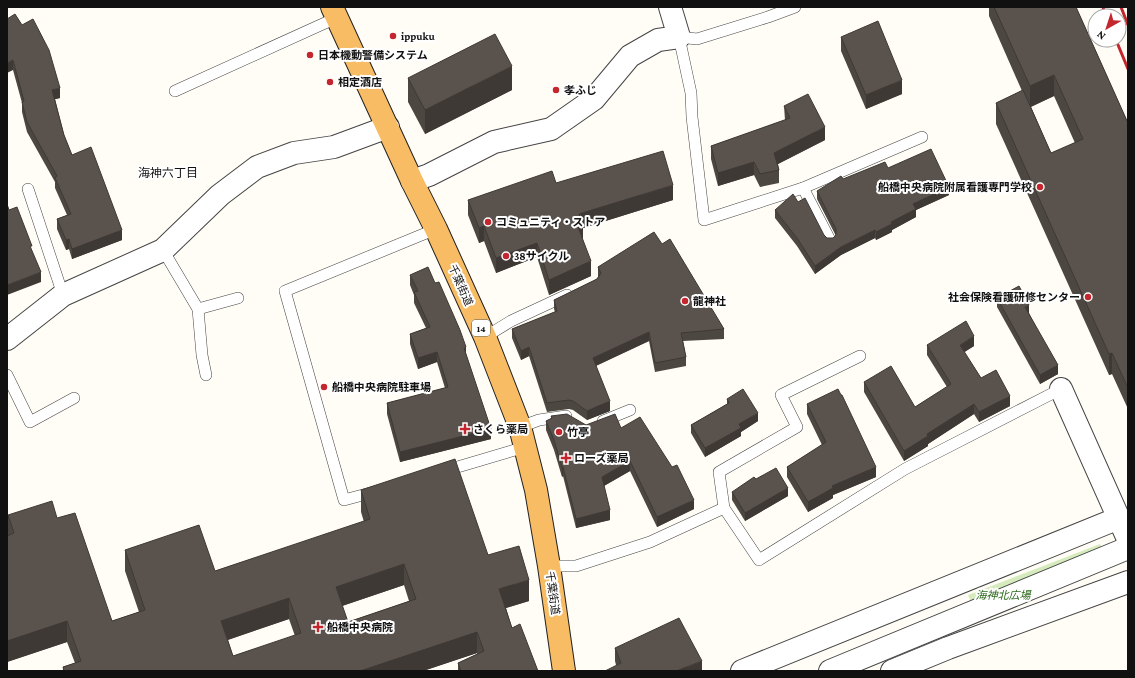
<svg xmlns="http://www.w3.org/2000/svg" width="1135" height="678" font-family="'Crimson Pro','Noto Sans JP',serif">
  <style>
    .green { fill: #d5ebbd }
    .lines { fill: none; stroke-linecap: round; stroke-linejoin: round }
    .service-casing { stroke: #444; stroke-width: 12 }
    .minor-casing { stroke: #444; stroke-width: 24 }
    .tertiary-casing { stroke: #444; stroke-width: 24 }
    .trunk-casing { stroke: #222; stroke-width: 24 }
    .service { stroke: #fff; stroke-width: 11 }
    .minor { stroke: #fff; stroke-width: 22 }
    .tertiary { stroke: #fff; stroke-width: 22 }
    .trunk { stroke: #f7bc64; stroke-width: 22 }
    .rail { stroke: #c4262e; stroke-width: 3 }
    .wall { fill: #4d4742; fill-rule: evenodd }
    .shaded-wall { fill: #3f3936 }
    .building { fill: #5a524d; stroke: #3f3936; fill-rule: evenodd }
    .poi-dot { fill: #c4262e; stroke: #fff; stroke-width: 1.5 }
    .labels { text-anchor: middle; stroke-width: 4; stroke-linejoin: round; paint-order: stroke }
    .shield { fill: #fff; stroke: #585858; stroke-width: 1 }
    .shield-label { font-size: 10px; font-weight: bold; fill: #111 }
    .poi-label { font-size: 11px; font-weight: bold; fill: #111; stroke: #fff; text-anchor: start }
    .street-label { font-size: 11px; fill: #111; stroke: #fff }
    .park-label { font-size: 11px; font-style: italic; fill: #2f6b1f; stroke: #fff }
    .neighbourhood-label { font-size: 12px; fill: #111; stroke: #fff }
  </style>
  <rect width="100%" height="100%" fill="#fffdf5"/>
  <polygon class="green" points="1100,544 1110,568 978,619 968,595"/>
  <g class="lines">
    <defs>
      <g id="service">
        <polyline points="795,7 768,17 697,39 679,37 691,93 692,117 704,220 803,188 922,137"/>
        <polyline points="175,91 336,18"/>
        <polyline points="803,188 830,240"/>
        <polyline points="28,189 63,295"/>
        <polyline points="163,250 198,309 202,355 206,375"/>
        <polyline points="198,309 238,298"/>
        <polyline points="485,337 511,321 567,295"/>
        <polyline points="7,375 30,422 74,398"/>
        <polyline points="603,421 630,410"/>
        <polyline points="520,427 539,420 566,416"/>
        <polyline points="444,471 525,447"/>
        <polyline points="374,492 344,500 285,291 436,229"/>
        <polyline points="724,508 719,472 797,427 781,395 860,356"/>
        <polyline points="549,566 576,566 650,542 724,508 759,560 905,469 1061,389"/>
      </g>
      <g id="minor">
        <polyline points="412,181 429,175 494,142 551,129 594,99 630,56 658,40 679,37 670,7"/>
        <polyline points="7,339 63,295 163,250 220,195 257,167 294,153 334,147 388,127"/>
        <polyline points="1061,389 1128,539"/>
        <polyline points="742,671 1119,518"/>
        <polyline points="892,671 948,648 1128,582"/>
      </g>
      <polyline id="tertiary" points="830,671 1128,548"/>
      <polyline id="trunk" points="332,7 412,181 436,229 485,337 520,427 536,490 549,566 564,671"/>
    </defs>
    <use href="#service" class="service-casing"/>
    <use href="#minor" class="minor-casing"/>
    <use href="#tertiary" class="tertiary-casing"/>
    <use href="#trunk" class="trunk-casing"/>
    <use href="#service" class="service"/>
    <use href="#minor" class="minor"/>
    <use href="#tertiary" class="tertiary"/>
    <use href="#trunk" class="trunk"/>
    <g class="rail">
      <polyline points="1103,7 1106,16"/>
      <polyline points="1121,7 1128,25"/>
      <polyline points="1116,40 1128,69"/>
    </g>
  </g>
  <g class="wall">
    <path d="M989,7H1076L1128,123V409L1112,374L1109,375L996,124V103L1022,91L989,16ZM1054,96L1075,143L1051,153L1031,107Z"/>
    <polygon points="7,19 60,98 55,99 64,135 72,155 122,240 72,259 69,249 66,250 57,229 57,219 67,215 55,188 55,182 27,132 22,112 22,103 13,70"/>
    <polygon points="841,37 902,94 866,109 841,51"/>
    <polygon points="408,78 512,90 425,134 408,102"/>
    <polygon points="784,106 825,140 778,164 779,170 779,183 760,187 754,175 718,186 711,159 711,146 785,120"/>
    <polygon points="888,168 949,195 916,210 916,217 892,230 892,232 876,240 875,238 841,255 815,274 797,246 775,218 775,210 824,235 827,238 833,238 836,236 817,199 817,191 843,179"/>
    <polygon points="556,183 673,200 583,228 583,240 591,276 549,295 537,257 496,273 484,241 479,243 468,215 468,200"/>
    <polygon points="662,244 724,329 724,339 683,341 686,357 686,366 655,372 649,341 596,366 610,411 587,420 573,410 569,409 547,412 529,356 521,360 512,338 512,329 555,312 554,309 554,300 597,279 598,277 598,267"/>
    <polygon points="410,275 466,355 491,439 400,462 387,414 387,403 445,388 437,362 418,369 410,344 410,334 426,328 414,303 414,295 410,285"/>
    <polygon points="997,298 1029,313 1058,374 1040,384 997,307"/>
    <polygon points="927,345 974,346 964,352 981,378 1010,406 979,422 974,414 928,444 928,446 904,461 864,392 864,382 915,407 947,387 927,355"/>
    <polygon points="727,399 758,421 741,432 741,436 705,457 691,433 691,425 727,404"/>
    <polygon points="807,404 876,477 833,495 833,498 808,512 787,477 787,467 822,445 807,414"/>
    <polygon points="551,416 586,425 621,428 694,509 657,527 630,471 604,486 610,520 576,528 563,476 562,477 554,450 546,430 546,421 551,419"/>
    <polygon points="756,479 788,496 745,521 732,500 732,492"/>
    <path d="M361,490L488,555L529,601L506,608L512,628L538,671H458V663L477,654V653L423,671H63V667L75,663L67,642L7,662V536L8,535V515L57,518L112,621L139,612L125,571V550L215,571L364,522L361,512ZM404,585L409,601L348,622L342,606ZM289,619L295,636L233,656L228,640Z"/>
    <polygon points="615,648 702,671 616,665 615,661"/>
  </g>
  <g class="shaded-wall">
    <polygon points="13,60 13,70 7,73 7,63"/>
    <polygon points="512,66 512,90 425,134 425,110"/>
    <polygon points="1054,75 1054,96 1030,107 1030,86"/>
    <polygon points="902,80 902,94 866,109 866,95"/>
    <polygon points="60,88 60,98 52,100 52,90"/>
    <polygon points="825,127 825,140 774,166 774,153"/>
    <polygon points="754,162 754,175 718,186 718,173"/>
    <polygon points="673,185 673,200 583,228 583,240 578,227 579,214"/>
    <polygon points="949,187 949,195 916,210 916,217 892,230 892,232 876,240 876,232 891,222 913,204"/>
    <polygon points="484,226 484,241 479,243 479,228"/>
    <polygon points="122,230 122,240 72,259 72,249"/>
    <polygon points="875,230 875,238 841,255 815,274 815,266 841,247"/>
    <polygon points="69,239 69,249 66,250 66,240"/>
    <polygon points="537,243 537,257 496,273 496,258"/>
    <polygon points="591,261 591,276 549,295 549,280"/>
    <polygon points="41,272 41,282 7,295 7,285"/>
    <polygon points="1029,305 1029,313 1025,315 1025,307"/>
    <polygon points="649,332 649,341 593,367 593,358"/>
    <polygon points="974,336 974,346 960,355 960,345"/>
    <polygon points="466,347 466,357 464,348"/>
    <polygon points="529,347 529,356 521,360 521,351"/>
    <polygon points="437,352 437,362 418,369 418,358"/>
    <polygon points="1112,353 1112,374 1109,375 1109,354"/>
    <polygon points="1058,365 1058,374 1040,384 1040,375"/>
    <polygon points="1010,396 1010,406 979,422 979,412"/>
    <polygon points="610,401 610,411 587,420 587,411"/>
    <polygon points="974,404 974,414 928,444 928,446 904,461 904,451 927,434"/>
    <polygon points="758,413 758,421 741,432 741,436 705,457 705,448 739,424"/>
    <polygon points="491,429 491,439 400,462 400,452"/>
    <polygon points="630,461 630,471 602,487 602,477"/>
    <polygon points="562,467 563,467 563,476 562,477"/>
    <polygon points="876,467 876,477 833,495 833,498 808,512 808,502 832,486"/>
    <polygon points="788,488 788,496 745,521 745,513"/>
    <polygon points="694,500 694,509 657,527 657,517"/>
    <polygon points="610,510 610,520 576,528 576,519"/>
    <polygon points="404,564 404,585 336,608 336,587"/>
    <polygon points="529,580 529,601 499,610 499,589"/>
    <polygon points="289,598 289,619 221,642 221,621"/>
    <polygon points="67,621 67,642 7,662 7,641"/>
    <polygon points="477,632 477,653 423,671 360,671"/>
    <polygon points="702,661 702,671 676,671"/>
  </g>
  <g class="building">
    <polygon points="994,7 1076,7 1128,123 1128,388 1112,353 1109,354 996,103 1023,90 1051,153 1083,139 1054,75 1030,86"/>
    <polygon points="15,14 22,25 33,19 49,50 60,88 52,90 64,135 72,155 91,147 122,230 72,249 69,239 66,240 57,219 71,214 55,178 57,176 27,122 22,102 24,101 13,60 7,63 7,19"/>
    <polygon points="878,21 902,80 866,95 841,37"/>
    <polygon points="495,34 512,66 425,110 408,78"/>
    <polygon points="808,94 825,127 774,153 779,170 760,174 754,162 718,173 711,146 790,118 784,106"/>
    <polygon points="931,149 949,187 913,204 916,209 891,222 892,224 876,232 875,230 841,247 815,266 797,238 775,210 793,194 798,202 805,198 824,235 827,238 833,238 836,235 836,229 817,191 841,176 843,179 885,162 888,168"/>
    <polygon points="663,151 673,185 579,214 583,225 578,227 591,261 549,280 537,243 496,258 484,226 479,228 468,200 552,171 556,183"/>
    <polygon points="7,204 9,210 17,207 32,246 30,246 41,272 7,285"/>
    <polygon points="654,232 662,244 670,239 724,329 681,333 686,357 655,363 649,332 593,358 610,401 587,411 573,401 569,400 547,403 529,347 521,351 512,329 557,311 554,300 597,279 601,273 598,267"/>
    <polygon points="428,267 435,283 439,282 460,330 466,347 464,348 491,429 400,452 387,403 448,387 437,352 418,358 410,334 430,327 414,292 418,291 410,275"/>
    <polygon points="1019,286 1029,305 1025,307 1058,365 1040,375 997,298"/>
    <polygon points="966,321 974,336 960,345 981,378 996,370 1010,396 979,412 974,404 927,434 928,436 904,451 864,382 891,366 915,407 951,384 927,345"/>
    <polygon points="743,389 758,413 739,424 741,428 705,448 691,425 729,403 727,399"/>
    <polygon points="838,389 841,395 842,395 876,467 832,486 833,488 808,502 787,467 826,442 807,404"/>
    <polygon points="567,414 586,425 615,414 621,428 640,417 672,467 677,465 694,500 657,517 630,461 602,477 610,510 576,519 563,467 562,467 554,440 546,421 552,418 551,416"/>
    <path d="M455,459L488,555L519,546L529,580L499,589L512,628L520,624L538,671H461L458,663L484,651L477,632L360,671H64L63,667L81,661L67,621L7,641V536L14,533L8,515L52,501L57,518L75,513L112,621L145,610L125,550L199,525L215,571L370,519L361,490ZM404,564L416,599L348,622L336,587ZM289,598L301,633L233,656L221,621Z"/>
    <polygon points="776,468 788,488 745,513 732,492 754,477 756,479"/>
    <polygon points="679,618 702,661 676,671 605,671 621,663 615,648"/>
  </g>
  <g class="poi-dot">
    <circle cx="393" cy="36" r="4"/>
    <circle cx="310" cy="55" r="4"/>
    <circle cx="330" cy="82" r="4"/>
    <circle cx="556" cy="90" r="4"/>
    <circle cx="1040" cy="187" r="4"/>
    <circle cx="488" cy="222" r="4"/>
    <circle cx="506" cy="256" r="4"/>
    <circle cx="1088" cy="297" r="4"/>
    <circle cx="685" cy="301" r="4"/>
    <circle cx="324" cy="387" r="4"/>
    <path d="M463 423h4v4h4v4h-4v4h-4v-4h-4v-4h4z"/>
    <circle cx="559" cy="432" r="4"/>
    <path d="M564 452h4v4h4v4h-4v4h-4v-4h-4v-4h4z"/>
    <path d="M316 621h4v4h4v4h-4v4h-4v-4h-4v-4h4z"/>
  </g>
  <g class="labels">
    <rect class="shield" x="472" y="320" width="18" height="16" rx="3"/>
    <g class="shield-label">
      <text x="481" y="332">14</text>
    </g>
    <g class="poi-label">
      <text x="401" y="40">ippuku</text>
      <text x="318" y="59">日本機動警備システム</text>
      <text x="338" y="86">相定酒店</text>
      <text x="564" y="94">孝ふじ</text>
      <text x="1032" y="191" text-anchor="end">船橋中央病院附属看護専門学校</text>
      <text x="496" y="226">コミュニティ・ストア</text>
      <text x="514" y="260">38サイクル</text>
      <text x="1080" y="301" text-anchor="end">社会保険看護研修センター</text>
      <text x="693" y="305">龍神社</text>
      <text x="332" y="391">船橋中央病院駐車場</text>
      <text x="473" y="433">さくら薬局</text>
      <text x="567" y="436">竹亭</text>
      <text x="574" y="462">ローズ薬局</text>
      <text x="327" y="631">船橋中央病院</text>
    </g>
    <g class="street-label">
      <text transform="translate(461 285) rotate(66)" y="4">千葉街道</text>
      <text transform="translate(553 593) rotate(82)" y="4">千葉街道</text>
    </g>
    <g class="park-label">
      <text x="1003" y="599">海神北広場</text>
    </g>
    <g class="neighbourhood-label">
      <text x="168" y="177">海神六丁目</text>
    </g>
  </g>
  <rect width="1135" height="678" fill="none" stroke="#111111" stroke-width="16"/>
  <g transform="translate(1107 28) rotate(219)"><circle r="19" fill="#ffffff" stroke="#a0a0a0"/>
  <path d="M0-3L7 15L0 10L-7 15Z" fill="#c4262e"/>
  <text y="-6" font-size="11" font-weight="bold" text-anchor="middle" fill="#111111">N</text>
  </g>
</svg>
